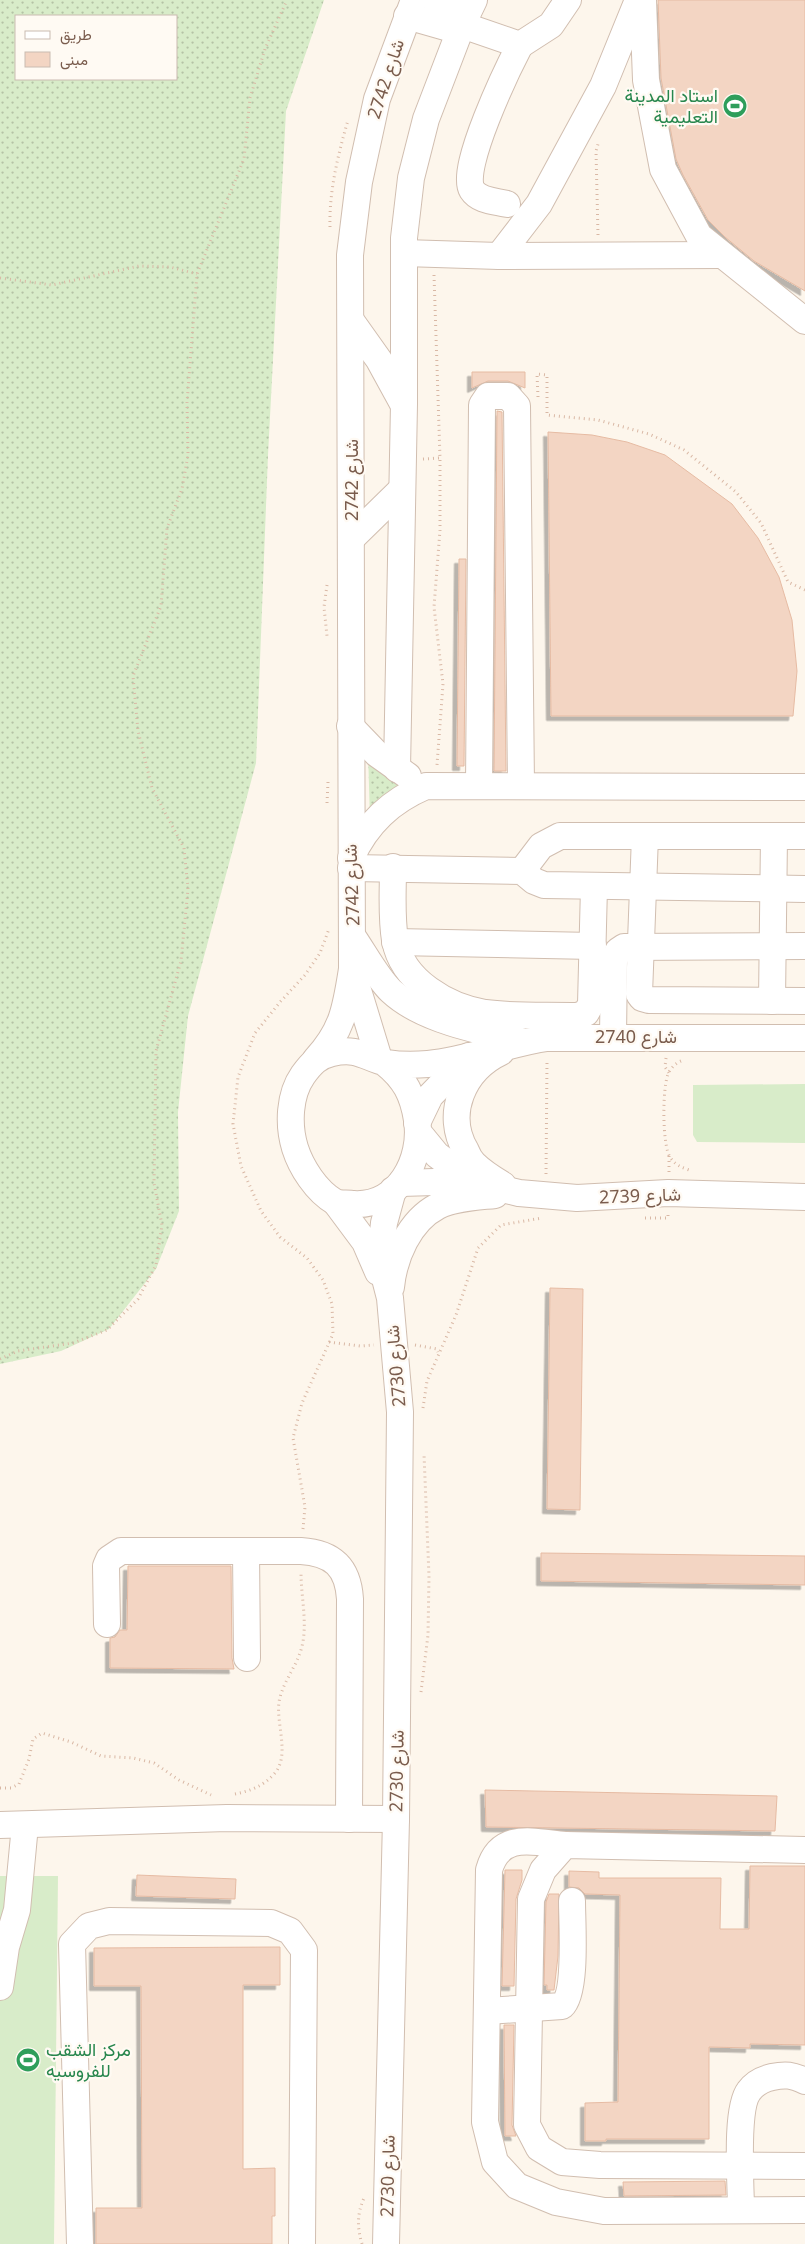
<svg xmlns="http://www.w3.org/2000/svg" width="805" height="2244" font-family="'Noto Sans',Vazirmatn,sans-serif">
  <style>
    .grass { fill: url(#grass-dots); fill-rule: evenodd }
    .garden { fill: #d8ecc9 }
    .building { fill: #f3d5c3; stroke: #e6bba3; filter: url(#shadow) }
    .lines { fill: none; stroke-linecap: round; stroke-linejoin: round }
    .minor-casing { stroke: #d1beb0; stroke-width: 28 }
    .path { stroke: #d9b8a5; stroke-width: 3; stroke-dasharray: 1 4; stroke-linecap: butt }
    .minor { stroke: #fff; stroke-width: 26 }
    .labels { text-anchor: middle; stroke-width: 4.5; stroke-linejoin: round; paint-order: stroke }
    .street-label { font-size: 18px; fill: #7a5c4d; stroke: #fffaf3 }
    .leisure-label { font-size: 18px; fill: #27864d; stroke: #fffaf3; text-anchor: end }
  </style>
  <defs>
    <pattern id="grass-dots" width="8" height="8" patternUnits="userSpaceOnUse" patternTransform="scale(1.25)"><rect width="8" height="8" fill="#d8ecc9"/><path d="M2 2h.1M6 6h.1" fill="none" stroke="#b4c2a5" stroke-width="1.8" stroke-linecap="round"/></pattern>
    <filter id="shadow"><feDropShadow dx="-4.5" dy="4.5" stdDeviation="0" flood-color="#0004"/></filter>
  </defs>
  <rect width="100%" height="100%" fill="#fdf6ec"/>
  <g class="grass">
    <path d="M0,0H324L286,111L268,455L256,763L188,1016L178,1112L179,1211L156,1269L109,1329L61,1351L0,1364ZM176,16V79H16V16Z"/>
    <polygon points="368,751 406,779 370,820"/>
  </g>
  <g class="garden">
    <polygon points="805,1084 805,1143 697,1142 693,1135 693,1085"/>
    <polygon points="0,1876 58,1876 54,2244 0,2244"/>
  </g>
  <g class="building">
    <polygon points="658,0 805,0 805,291 754,261 725,237 708,220 683,175 676,159 661,78"/>
    <polygon points="472,372 525,372 525,388 508,381 488,381 472,388"/>
    <polygon points="497,411 502,412 506,771 494,771"/>
    <polygon points="548,432 592,435 627,442 665,455 732,504 758,538 779,577 792,620 797,671 793,716 551,716"/>
    <polygon points="459,559 466,559 464,766 457,766"/>
    <polygon points="550,1288 583,1289 580,1510 547,1509"/>
    <polygon points="541,1553 805,1556 805,1585 541,1581"/>
    <polygon points="128,1566 231,1566 232,1658 234,1669 110,1668 110,1638 115,1637 120,1630 127,1630"/>
    <polygon points="485,1790 777,1796 775,1831 486,1827"/>
    <polygon points="750,1866 805,1866 805,2045 750,2044 750,2048 709,2047 709,2139 606,2139 606,2141 585,2141 585,2103 618,2102 620,1895 585,1894 579,1888 569,1887 569,1871 599,1872 599,1878 721,1878 720,1929 749,1929"/>
    <polygon points="505,1870 522,1870 522,1880 516,1899 514,1986 502,1986"/>
    <polygon points="137,1875 236,1879 235,1899 136,1896"/>
    <polygon points="549,1894 559,1894 558,1956 554,1990 547,1990 547,1985 544,1985 546,1902"/>
    <polygon points="280,1947 280,1985 243,1985 243,2169 275,2168 275,2216 272,2216 272,2244 96,2244 96,2208 142,2208 141,1986 94,1986 94,1948"/>
    <polygon points="504,2025 514,2025 512,2125 516,2136 505,2136"/>
    <polygon points="725,2181 726,2195 624,2196 623,2182"/>
  </g>
  <g class="lines">
    <defs>
      <g id="minor">
        <polyline points="435,0 457,13 462,25 474,0"/>
        <polyline points="643,0 646,80 663,169 699,236 805,321"/>
        <polyline points="407,16 449,28 462,25 520,45 551,25 568,0"/>
        <path d="M507,204C495,201 479,201 472,190C459,169 508,68 520,45"/>
        <polyline points="404,253 499,256 722,255"/>
        <polyline points="499,256 539,204 603,86 638,0"/>
        <polyline points="352,322 379,360 402,402"/>
        <polyline points="353,537 402,489"/>
        <polyline points="350,726 377,754 408,776"/>
        <polyline points="397,769 404,404 404,238 411,178 426,119 462,25"/>
        <polyline points="479,786 482,405 488,396 508,396 517,406 521,786"/>
        <polyline points="645,836 639,994 642,998 649,1000 805,1001"/>
        <path d="M351,858C367,823 391,801 426,786L805,787"/>
        <path d="M393,867C393,891 391,916 395,940C402,981 448,1007 485,1013C515,1017 547,1015 577,1016L586,1013L591,1004L594,887"/>
        <polyline points="351,868 522,871 534,881 544,885 805,889"/>
        <polyline points="522,871 541,846 560,836 805,836"/>
        <path d="M353,937C364,953 378,979 391,991C423,1021 480,1030 521,1041"/>
        <polyline points="395,942 593,946"/>
        <polyline points="354,977 379,1059"/>
        <polyline points="772,1001 774,836"/>
        <polyline points="613,1036 614,961 618,951 624,947 805,946"/>
        <path d="M501,1052C463,1070 444,1114 466,1151C468,1156 471,1161 474,1164C482,1172 493,1179 503,1185"/>
        <path d="M316,1059C343,1030 346,1007 352,969L350,255L359,182L377,99L414,0"/>
        <path d="M385,1063C405,1079 413,1095 417,1120C423,1159 399,1207 353,1204C348,1203 339,1204 335,1202C316,1191 301,1167 295,1148C288,1125 289,1095 303,1075C311,1064 318,1056 332,1053C359,1047 365,1058 387,1063C399,1065 416,1065 428,1064C468,1060 507,1044 547,1038H805"/>
        <polyline points="417,1123 430,1096 469,1056"/>
        <polyline points="419,1133 437,1155 476,1184"/>
        <polyline points="401,1183 467,1181 519,1193 577,1198 668,1193 805,1197"/>
        <polyline points="336,1203 365,1242 378,1272"/>
        <path d="M391,1287C394,1257 409,1221 438,1206C454,1198 477,1197 495,1195"/>
        <polyline points="246,1551 247,1658"/>
        <path d="M107,1624L106,1566L109,1559L121,1551H301C333,1553 348,1567 350,1599L349,1819"/>
        <polyline points="0,1825 227,1818 396,1819"/>
        <path d="M565,1845C533,1842 500,1831 489,1870L485,2122L495,2162L517,2186L556,2202L604,2211L805,2210"/>
        <polyline points="805,1850 565,1845 543,1870 531,1899 527,2125 539,2148 562,2162 600,2165 805,2166"/>
        <polyline points="0,1987 6,1947 17,1910 25,1825"/>
        <path d="M487,2011L562,2006C577,1993 572,1923 572,1901"/>
        <path d="M741,2210C741,2185 735,2109 749,2091C754,2084 763,2079 772,2077C786,2074 792,2075 805,2081"/>
        <polyline points="80,2244 72,1944 89,1926 109,1921 271,1923 290,1931 304,1950 302,2244"/>
        <polyline points="386,2244 396,1819 400,1412 390,1298 380,1259 384,1223 393,1190"/>
      </g>
    </defs>
    <use href="#minor" class="minor-casing"/>
    <g class="path">
      <path d="M330,227C329,191 338,155 348,120"/>
      <polyline points="598,235 596,151 598,144"/>
      <polyline points="434,275 440,458 440,530 434,607 443,684 437,765"/>
      <polyline points="0,278 52,285 139,266 170,267 197,274"/>
      <polyline points="538,397 537,374 547,375 547,415 598,420 649,434 684,450 736,492 761,523 788,582 805,590"/>
      <polyline points="423,459 440,458"/>
      <polyline points="327,585 324,607 327,636"/>
      <polyline points="327,803 328,782"/>
      <polyline points="666,1058 665,1067 669,1073"/>
      <path d="M681,1061C676,1063 672,1067 669,1072C662,1084 662,1145 670,1157C675,1165 681,1167 689,1170"/>
      <polyline points="669,1172 669,1156"/>
      <polyline points="546,1174 547,1061"/>
      <polyline points="645,1218 668,1218 668,1215"/>
      <polyline points="329,1342 360,1346 374,1345"/>
      <polyline points="415,1345 437,1349 438,1352"/>
      <polyline points="0,1359 18,1351 73,1343 107,1330 138,1299 156,1265 162,1225 154,1183 156,1051 181,961 188,889 184,848 152,788 138,731 133,676 161,606 167,528 182,489 188,455 187,403 197,274 244,159 250,98 265,49 287,0"/>
      <polyline points="423,1408 427,1381 456,1315 478,1248 501,1225 542,1218"/>
      <polyline points="303,1529 305,1507 293,1438 302,1403 333,1334 332,1304 323,1280 307,1258 280,1237 261,1211 241,1166 233,1124 238,1077 255,1033 281,1001 305,975 320,953 329,929"/>
      <polyline points="421,1692 428,1635 429,1576 424,1454"/>
      <polyline points="0,1788 11,1788 19,1784 29,1759 33,1739 42,1733 71,1742 101,1756 133,1758 154,1763 179,1780 211,1795"/>
      <path d="M235,1794C250,1791 264,1786 275,1773C290,1755 276,1724 279,1702C282,1684 294,1670 300,1653C309,1628 301,1599 301,1573"/>
      <path d="M362,2244C357,2227 357,2214 364,2198"/>
    </g>
    <use href="#minor" class="minor"/>
  </g>
  <defs>
    <symbol id="stadium-disc" viewBox="-11 -11 22 22"><circle r="9.5" fill="#2e9e5b" stroke="#fffaf3"/><path d="M0-5a6.5 5 0 1 0 0 10a6.5 5 0 1 0 0-10ZM-3.5-1.8h7v3.6h-7Z" fill="#fff"/></symbol>
  </defs>
  <g fill-rule="evenodd">
    <use href="#stadium-disc" x="721" y="92" width="28" height="28"/>
    <use href="#stadium-disc" x="14" y="2046" width="28" height="28"/>
  </g>
  <g class="labels">
    <g class="street-label">
      <text transform="translate(386 79) rotate(-72)" y="6">شارع 2742</text>
      <text transform="translate(352 480) rotate(-90)" y="6">شارع 2742</text>
      <text transform="translate(352 885) rotate(-92)" y="6">شارع 2742</text>
      <text x="636" y="1043">شارع 2740</text>
      <text transform="translate(640 1196) rotate(-2)" y="6">شارع 2739</text>
      <text transform="translate(396 1366) rotate(-95)" y="6">شارع 2730</text>
      <text transform="translate(397 1771) rotate(-89)" y="6">شارع 2730</text>
      <text transform="translate(388 2176) rotate(-89)" y="6">شارع 2730</text>
    </g>
    <g class="leisure-label">
      <text x="718" y="102">استاد المدينة<tspan x="718" dy="21">التعليمية</tspan></text>
      <text x="46" y="2056" text-anchor="start">مركز الشقب<tspan x="46" dy="21">للفروسيه</tspan></text>
    </g>
  </g>
  <rect x="15" y="15" width="162" height="65" fill="#fffaf3" stroke="#cabbb1"/>
  <rect x="25" y="31" width="25" height="8" fill="#ffffff" stroke="#cabbb1"/>
  <text x="60" y="40" font-size="15" fill="#7a5c4d">طريق</text>
  <rect x="25" y="52" width="25" height="15" fill="#f3d5c3" stroke="#cabbb1"/>
  <text x="60" y="65" font-size="15" fill="#7a5c4d">مبنى</text>
</svg>
